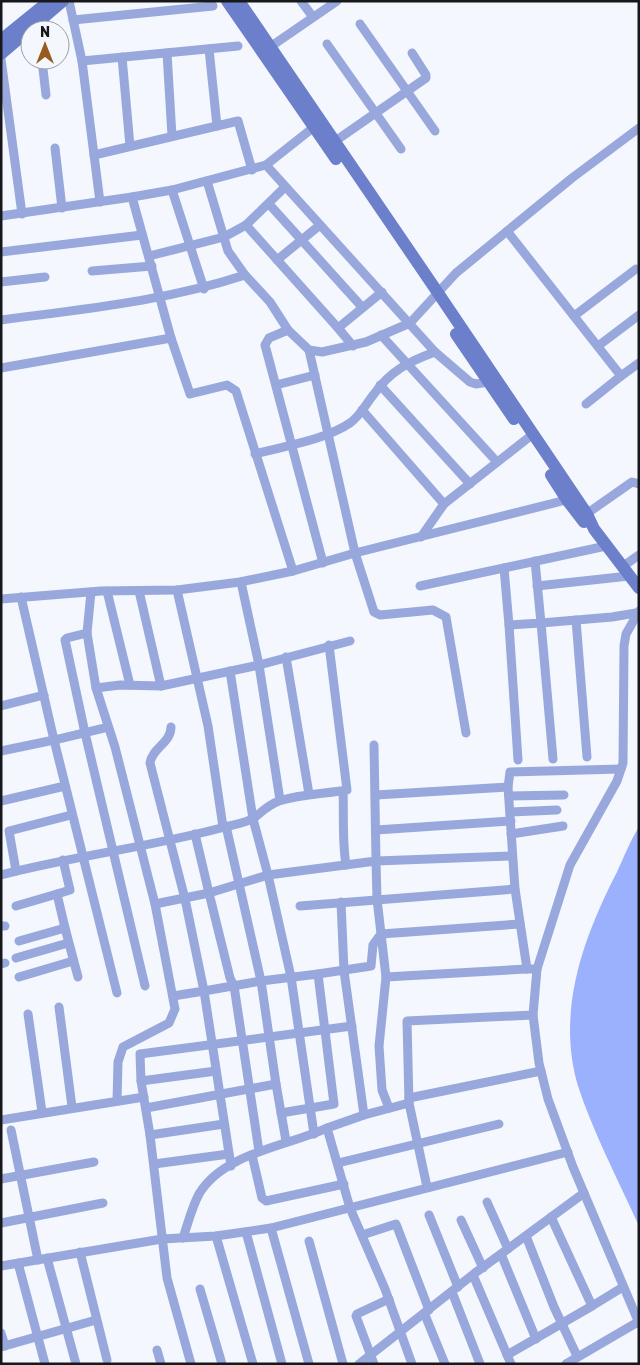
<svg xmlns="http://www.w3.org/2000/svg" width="640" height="1365" font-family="Rubik,sans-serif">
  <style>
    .water { fill: #9cb1fe }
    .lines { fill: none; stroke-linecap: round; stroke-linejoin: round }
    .street { stroke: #99a8dc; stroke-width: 9 }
    .secondary { stroke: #6c7fcb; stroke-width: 12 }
  </style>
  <rect width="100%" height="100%" fill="#f4f7fe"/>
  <path class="water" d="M639,827V1226C619,1182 593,1132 578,1086C556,1012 583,938 617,872C624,857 630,841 639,827Z"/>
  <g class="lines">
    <g class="street">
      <polyline points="69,1 82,61 238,46"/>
      <polyline points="301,1 313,17"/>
      <polyline points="73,20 213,6"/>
      <polyline points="360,24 435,131"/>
      <polyline points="327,44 401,149"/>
      <polyline points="270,47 337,1"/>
      <polyline points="209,49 217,126"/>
      <polyline points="167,53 172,136"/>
      <polyline points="122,57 130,146"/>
      <polyline points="1,59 22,214"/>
      <polyline points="42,60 46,95"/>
      <polyline points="82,61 100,202"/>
      <polyline points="331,144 426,78 426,75 412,53"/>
      <polyline points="55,148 62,208"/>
      <polyline points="94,155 238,121 252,170"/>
      <polyline points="266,165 435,352 470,382 476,384 488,382"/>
      <polyline points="285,187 246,225 338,328 382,292"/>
      <polyline points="172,190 204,289"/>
      <polyline points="269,204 362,307"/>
      <polyline points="1,216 132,197"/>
      <polyline points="507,231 621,376 639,363"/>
      <polyline points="1,252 142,235"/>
      <polyline points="149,256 224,237 246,225"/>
      <polyline points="277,260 320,225"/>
      <polyline points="92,271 152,266"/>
      <polyline points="245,275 270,302 288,330 309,350 322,352 366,342 410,323 456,273 572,178 639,128"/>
      <polyline points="1,282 45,277"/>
      <polyline points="574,316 636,269"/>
      <path d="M1,320C84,309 166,301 245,275L228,251L207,181"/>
      <polyline points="338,328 353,346"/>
      <polyline points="288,330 269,338 265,345 323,563"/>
      <polyline points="381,335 497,462"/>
      <polyline points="171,338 190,394 227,385 236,391 293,571"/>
      <polyline points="598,346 639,315"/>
      <polyline points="309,350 355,553 374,612 380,615 433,610 446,617 466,733"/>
      <polyline points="1,368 171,338 132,197 172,190 266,165 314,127"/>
      <polyline points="276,385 315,375"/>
      <polyline points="380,385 470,484"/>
      <polyline points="586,404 621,376"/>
      <polyline points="362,410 444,504 528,438"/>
      <path d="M255,454C284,446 325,440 350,423C360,416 366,404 374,394C390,371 410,361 435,352"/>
      <polyline points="582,517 632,482 639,484"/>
      <polyline points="421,537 444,504"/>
      <polyline points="622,567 639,555"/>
      <polyline points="504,568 509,625"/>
      <polyline points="241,582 259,665 280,800"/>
      <polyline points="420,586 606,546"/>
      <polyline points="537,586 629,576"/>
      <polyline points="177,590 208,726 223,827"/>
      <polyline points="107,591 130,685"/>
      <polyline points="139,591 161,686"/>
      <polyline points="91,592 87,633 96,688 115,747 155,904 175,1009 169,1023 123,1047 118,1062 117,1101"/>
      <polyline points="21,597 54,740 108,727"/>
      <polyline points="1,599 101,591 177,590 240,582 293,571 355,553 570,499"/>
      <polyline points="639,611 626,634 624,646 623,763 617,781 570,865 537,969 533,1015 539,1063 548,1099 573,1167 639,1323"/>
      <polyline points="576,620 587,757"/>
      <polyline points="87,633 67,638 65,640 85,733 145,986"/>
      <polyline points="286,657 309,794"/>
      <polyline points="230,671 253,819 268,875 291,977 314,1134"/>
      <polyline points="96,688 120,685 161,686 259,665 350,641"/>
      <polyline points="1,706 44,695"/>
      <path d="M171,727C171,743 152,748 150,763L185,899L204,991L173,996"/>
      <polyline points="1,751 54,740 117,993"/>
      <polyline points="553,759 541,623 612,617 636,613"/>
      <polyline points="518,760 509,625 541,623 535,561"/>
      <path d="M343,791C344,816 342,840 346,865"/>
      <polyline points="376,795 508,787"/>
      <polyline points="509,796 564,795"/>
      <polyline points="1,801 65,786"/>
      <polyline points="510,812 557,810"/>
      <polyline points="226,826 261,981 276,1084"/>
      <polyline points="376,830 511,821"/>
      <polyline points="511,834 563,826"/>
      <polyline points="16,871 9,831 71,815"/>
      <path d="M1,875C74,856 149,847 221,828C231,825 246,823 254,818C263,811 268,805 279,801C301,794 324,794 347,790L329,645"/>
      <polyline points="57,894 70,890 63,860"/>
      <polyline points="341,902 344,971 364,1115"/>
      <polyline points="155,904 209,893 195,834"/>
      <polyline points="16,906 57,894 65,928"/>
      <polyline points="300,906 515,889"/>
      <polyline points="1,926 5,926"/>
      <polyline points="19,941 65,928 78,977"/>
      <polyline points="16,958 68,943"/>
      <polyline points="1,964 5,963"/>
      <polyline points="537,969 527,969 515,889 508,787 510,772 621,769"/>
      <polyline points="318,974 371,966 373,945 381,934 520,924"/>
      <polyline points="19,977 73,961"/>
      <polyline points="386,977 527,969"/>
      <polyline points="59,1007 72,1107"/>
      <polyline points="28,1014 42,1112"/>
      <polyline points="141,1081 216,1071"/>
      <polyline points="409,1098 541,1071"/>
      <polyline points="409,1103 407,1021 533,1015"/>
      <polyline points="146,1108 276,1084 286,1141"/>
      <polyline points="389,1108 382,1090 379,1046 386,977 377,899 376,861 512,856"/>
      <polyline points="1,1120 144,1097"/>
      <polyline points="11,1130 38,1260"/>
      <polyline points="150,1135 224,1124"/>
      <polyline points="259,1151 234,986 230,978 209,893 268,875 376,861 374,745"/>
      <polyline points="252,1155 262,1198 266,1201 344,1184"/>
      <polyline points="338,1163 499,1124"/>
      <polyline points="154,1164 229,1154"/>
      <polyline points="231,1166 204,991 261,981 318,974 334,1104 281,1113"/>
      <polyline points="1,1179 94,1162"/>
      <polyline points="487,1202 508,1249"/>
      <polyline points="429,1215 458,1287"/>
      <polyline points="461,1220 483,1268"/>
      <polyline points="1,1223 103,1203"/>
      <polyline points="271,1228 309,1364"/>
      <polyline points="246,1232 282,1364"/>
      <polyline points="362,1235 396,1224 429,1310"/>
      <polyline points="216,1236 253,1364"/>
      <polyline points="526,1236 554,1307 577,1356"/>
      <path d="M183,1238C188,1223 192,1207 199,1194C223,1153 288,1146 327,1128"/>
      <polyline points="309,1241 343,1364"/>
      <polyline points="80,1252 107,1360"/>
      <polyline points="501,1254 536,1339"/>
      <polyline points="47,1258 76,1364"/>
      <polyline points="18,1263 45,1364"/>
      <polyline points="1,1266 162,1239 216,1236 271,1228 568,1152"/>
      <polyline points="473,1275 511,1364"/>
      <polyline points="200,1289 222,1364"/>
      <polyline points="452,1292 480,1364"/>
      <polyline points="592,1306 623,1287"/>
      <polyline points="425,1315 445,1364"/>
      <polyline points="1,1333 5,1346"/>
      <polyline points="1,1347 96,1320"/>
      <polyline points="157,1350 161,1364"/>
      <polyline points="507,1355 592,1306 551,1217"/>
      <polyline points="191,1364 167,1278 150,1135 141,1081 140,1054 352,1026"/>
      <polyline points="359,1364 475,1273 584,1193"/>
      <polyline points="374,1364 356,1316 357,1314 389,1299"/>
      <polyline points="412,1364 385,1289 350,1208 327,1128 364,1115 409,1103 427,1187"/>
      <polyline points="566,1364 638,1322"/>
    </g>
    <g class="secondary">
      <polyline points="227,1 336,159"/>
      <path d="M239,1C356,172 472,342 587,514L594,529L639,588"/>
      <polyline points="1,40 49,1"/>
      <polyline points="1,54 63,1"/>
      <polyline points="456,334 514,419"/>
      <polyline points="551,475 567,500 584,522"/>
    </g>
  </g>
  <rect width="640" height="1365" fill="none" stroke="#17181a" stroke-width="5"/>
  <g transform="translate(45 45)"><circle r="24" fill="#f4f7fe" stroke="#9c9ea3"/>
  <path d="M0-4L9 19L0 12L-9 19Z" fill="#975c1d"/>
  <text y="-8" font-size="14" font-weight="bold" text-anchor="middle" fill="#17181a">N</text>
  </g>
</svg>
